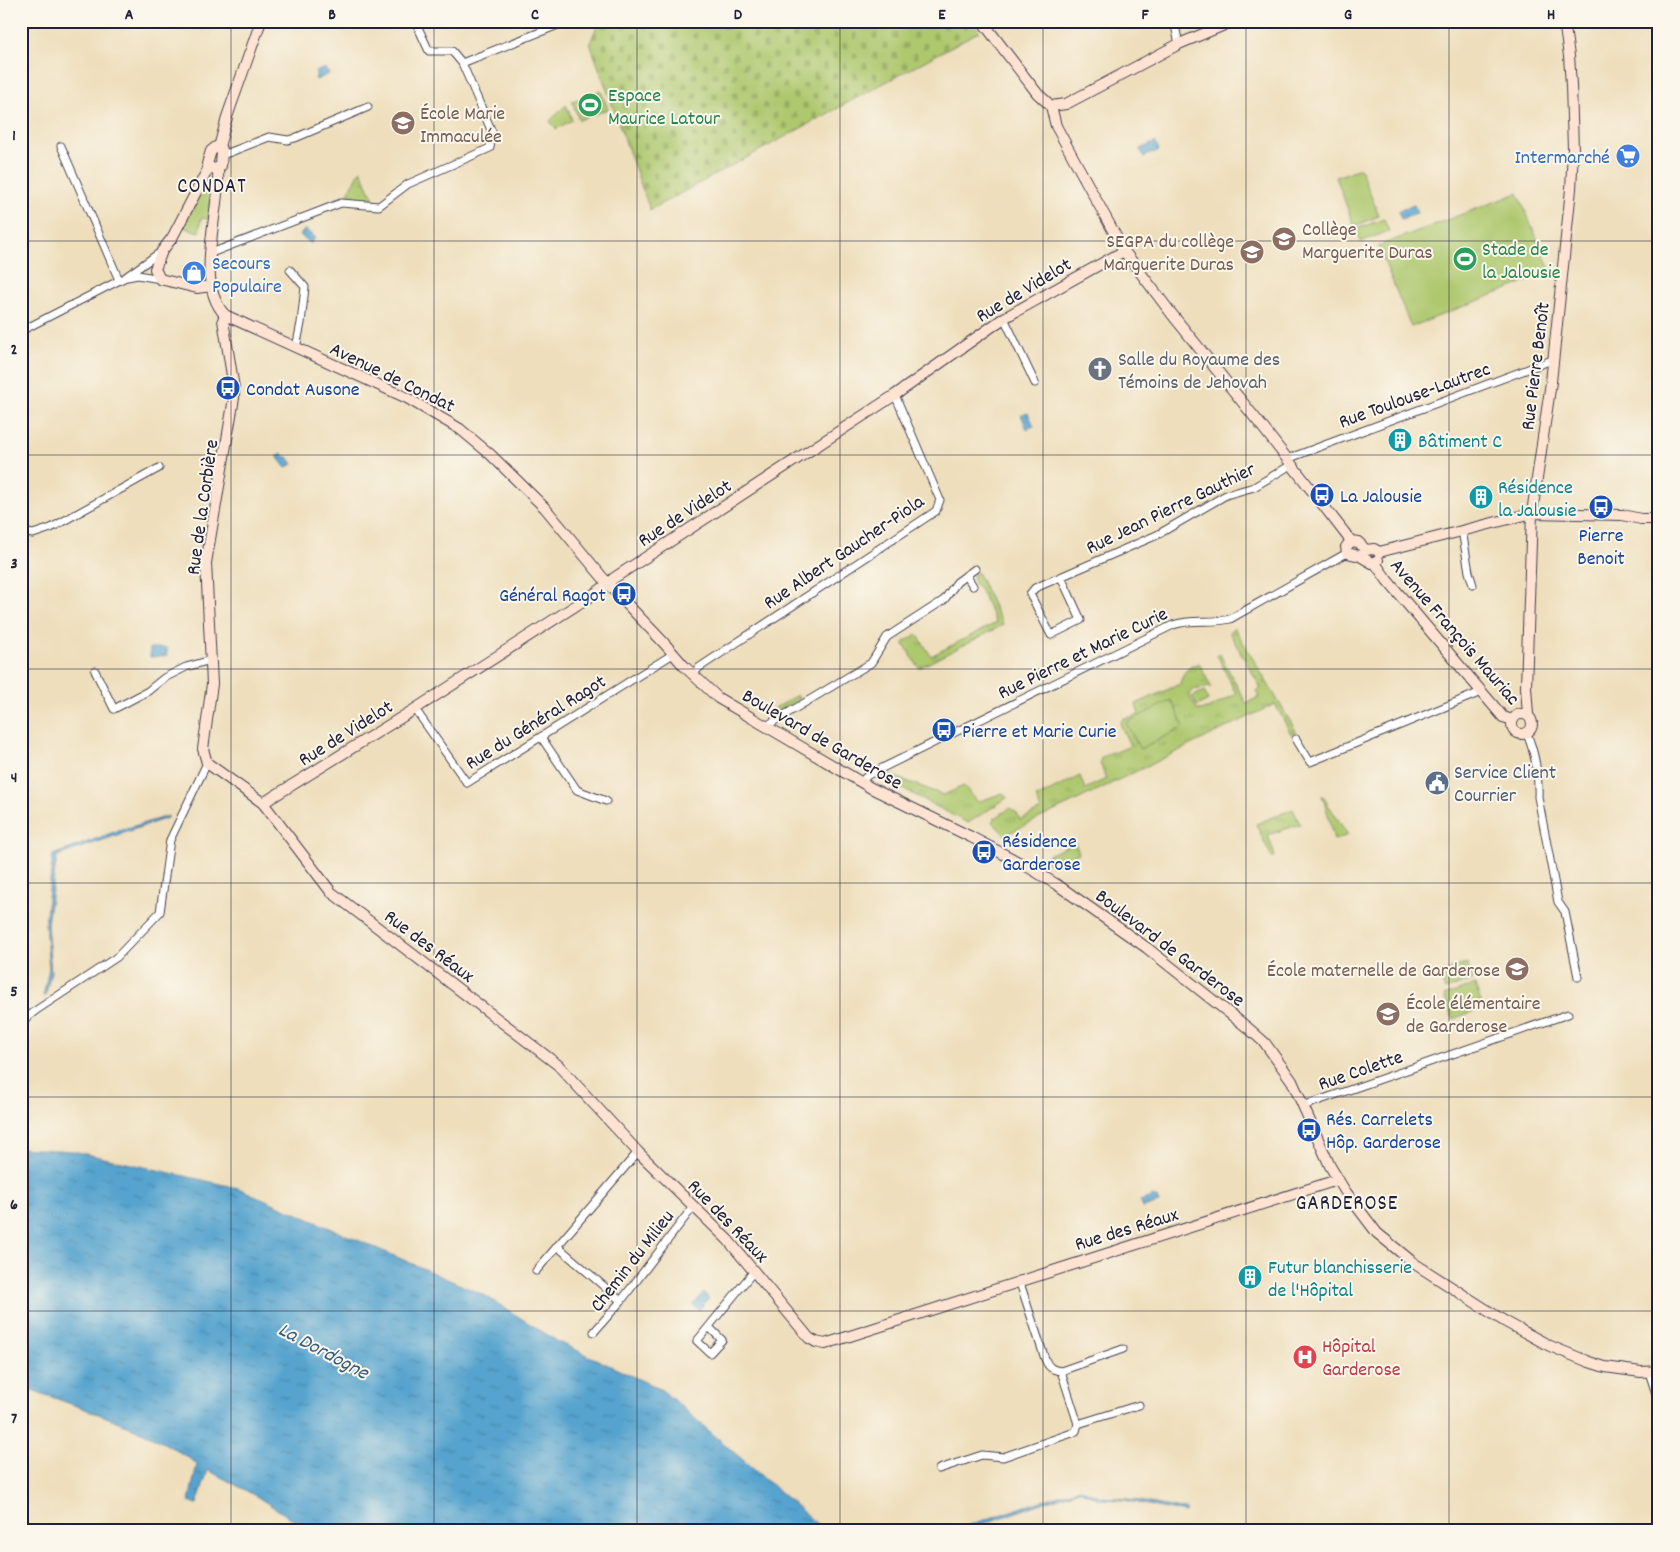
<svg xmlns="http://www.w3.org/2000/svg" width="1680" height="1552" font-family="Dekko,sans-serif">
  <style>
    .grass { fill: url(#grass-tufts); stroke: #687554 }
    .cemetery { fill: url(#cemetery-stones); stroke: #687554 }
    .green { fill: #aec86e; stroke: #687554 }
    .water { fill: url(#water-ripples); stroke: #3c6284 }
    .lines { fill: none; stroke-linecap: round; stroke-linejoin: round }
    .street-casing { stroke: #413e4e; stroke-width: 9 }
    .secondary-casing { stroke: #413e4e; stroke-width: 12 }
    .street { stroke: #fff; stroke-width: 7 }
    .secondary { stroke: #fee3d2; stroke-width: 10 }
    .grid { fill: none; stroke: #22223b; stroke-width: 1; stroke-opacity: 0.55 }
    .labels { text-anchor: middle; stroke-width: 4; stroke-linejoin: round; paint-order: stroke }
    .leisure-label { font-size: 20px; fill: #27864d; stroke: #fbf7ec; text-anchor: start }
    .education-label { font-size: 20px; fill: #785e54; stroke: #fbf7ec; text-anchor: start }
    .shop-label { font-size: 20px; fill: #366cbe; stroke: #fbf7ec; text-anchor: end }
    .street-label { font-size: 20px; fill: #22223b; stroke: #fbf7ec }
    .worship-label { font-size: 20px; fill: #5b616d; stroke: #fbf7ec; text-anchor: start }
    .transit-label { font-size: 20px; fill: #164399; stroke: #fbf7ec; text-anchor: start }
    .culture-label { font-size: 20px; fill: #0d838f; stroke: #fbf7ec; text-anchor: start }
    .service-label { font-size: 20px; fill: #4e5e75; stroke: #fbf7ec; text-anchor: start }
    .health-label { font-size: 20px; fill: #be3a42; stroke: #fbf7ec; text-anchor: start }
    .neighbourhood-label { font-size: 21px; letter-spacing: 1px; fill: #22223b; stroke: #fbf7ec }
    .water-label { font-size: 21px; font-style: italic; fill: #395c7d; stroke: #fbf7ec }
    .neatline { fill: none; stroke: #22223b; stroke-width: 2 }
    .grid-label { font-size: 16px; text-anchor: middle; font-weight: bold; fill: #22223b }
  </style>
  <defs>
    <pattern id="grass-tufts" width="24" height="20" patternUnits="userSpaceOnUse" patternTransform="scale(1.25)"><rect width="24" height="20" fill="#aec86e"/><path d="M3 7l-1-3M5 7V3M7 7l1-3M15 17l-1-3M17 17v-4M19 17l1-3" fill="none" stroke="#95ac60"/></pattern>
    <pattern id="cemetery-stones" width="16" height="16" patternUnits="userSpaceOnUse" patternTransform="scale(1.25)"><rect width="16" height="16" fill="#aec86e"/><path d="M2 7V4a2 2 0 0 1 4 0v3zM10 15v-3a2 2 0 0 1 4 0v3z" fill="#95ac60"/></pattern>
    <pattern id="water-ripples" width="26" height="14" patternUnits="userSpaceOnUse" patternTransform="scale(1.25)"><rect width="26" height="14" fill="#55a3ce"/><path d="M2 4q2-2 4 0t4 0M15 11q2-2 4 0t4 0" fill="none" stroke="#4684a8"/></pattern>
  </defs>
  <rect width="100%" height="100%" fill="#fbf7ec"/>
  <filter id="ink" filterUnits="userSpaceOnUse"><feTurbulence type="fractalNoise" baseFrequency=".02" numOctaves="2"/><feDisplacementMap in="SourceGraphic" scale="10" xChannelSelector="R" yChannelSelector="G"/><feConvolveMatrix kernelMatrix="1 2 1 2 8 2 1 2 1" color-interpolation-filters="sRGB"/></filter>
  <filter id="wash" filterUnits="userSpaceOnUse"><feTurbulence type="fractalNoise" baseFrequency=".0096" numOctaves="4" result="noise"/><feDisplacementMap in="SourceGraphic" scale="20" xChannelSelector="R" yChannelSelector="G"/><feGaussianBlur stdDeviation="1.12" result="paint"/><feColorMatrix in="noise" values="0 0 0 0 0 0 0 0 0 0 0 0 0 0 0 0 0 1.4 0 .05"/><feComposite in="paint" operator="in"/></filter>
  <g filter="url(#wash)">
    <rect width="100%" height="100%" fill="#eedebc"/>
    <g class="grass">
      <polygon points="361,170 375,202 346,197"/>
      <path d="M977,572L1003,625L919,668L903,643L917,634L931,656L996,623L979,587C973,585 973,581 973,575Z"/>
      <path d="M1234,627L1296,731L1291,734L1275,704L1005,835L992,822L994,819L1010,808L1017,813L1020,820L1041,810L1036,798L1080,776L1085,789L1106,779L1100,763L1101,758L1112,752L1114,753L1130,746L1120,723L1124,718L1131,717L1139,714L1136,704L1180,684C1184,671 1186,668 1199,663L1211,687L1192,690L1190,698L1198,710L1208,709L1236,694L1217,655L1220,654L1246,703L1260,697L1257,691L1261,688L1229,632Z"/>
      <polygon points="797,695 799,699 769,717 766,714"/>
      <polygon points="888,774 943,795 964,786 977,802 1003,793 1007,798 968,823 880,777"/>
      <polygon points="1322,795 1348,835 1334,840 1329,818"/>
      <polygon points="1293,809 1300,824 1268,835 1275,856 1272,858 1256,824"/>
      <polygon points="1075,843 1079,853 1052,865 1045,861 1048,855"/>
    </g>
    <polygon class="cemetery" points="599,21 927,21 930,24 933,21 971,21 980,31 650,210 590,43"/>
    <g class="green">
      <polygon points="601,91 608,109 579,120 572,101"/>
      <polygon points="566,105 572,120 556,129 550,121"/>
      <polygon points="1360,168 1379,216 1354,226 1336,177"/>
      <polygon points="204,184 212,187 208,219 201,218 199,232 182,227"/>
      <polygon points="1518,193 1551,272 1411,327 1378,246"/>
      <polygon points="1384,219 1389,231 1360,242 1356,229"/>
      <polygon points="1204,691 1208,700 1197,706 1192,697"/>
      <polygon points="1171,700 1184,727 1140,749 1126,723"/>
      <polygon points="1467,963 1473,980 1445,990 1439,974"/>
      <polygon points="1475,985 1483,1008 1453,1019 1444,996"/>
    </g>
    <g class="water">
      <polygon points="326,68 329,74 316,80 315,77 317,76 315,72"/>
      <polygon points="1155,142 1159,150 1144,157 1140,149"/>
      <polygon points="1414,205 1417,213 1401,219 1398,211"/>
      <polygon points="305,229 315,238 310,244 300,235"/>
      <polygon points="1028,413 1034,426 1027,429 1021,415"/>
      <polygon points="282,453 286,457 288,457 293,464 286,468 278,458 278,456"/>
      <polygon points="150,648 167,648 167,656 150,657"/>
      <polygon points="168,816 167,818 57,856 47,924 51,972 46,993 43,997 49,968 45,924 53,855 114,832"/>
      <path d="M21,1148L73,1151L238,1188L484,1295L557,1341L662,1390L825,1531H311L256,1496L208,1470L197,1504L189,1501L197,1464C149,1428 77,1407 21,1386Z"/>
      <polygon points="1154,1196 1155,1198 1157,1198 1159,1203 1143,1208 1140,1201"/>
      <polygon points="703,1293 709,1298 699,1310 693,1305"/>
      <polygon points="1080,1488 1101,1497 1129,1499 1186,1510 1185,1513 1125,1500 1099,1499 1079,1490 963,1531 957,1531 960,1528"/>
    </g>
  </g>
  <g filter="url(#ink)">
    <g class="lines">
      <defs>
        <g id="street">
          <polyline points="1174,21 1179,44"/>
          <polyline points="462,63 558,25 560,21"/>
          <polyline points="61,146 119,280"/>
          <polyline points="222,154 228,153 269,137 288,140 295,138 368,107"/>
          <polyline points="211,253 341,203 379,206 408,184 490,148 492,132 462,63 452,51 429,51 415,21"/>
          <polyline points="290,270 305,287 301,323 296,348"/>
          <polyline points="127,277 138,275 160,279"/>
          <polyline points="1004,318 1035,383"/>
          <polyline points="21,331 124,278 162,251"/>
          <polyline points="1287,459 1552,360"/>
          <polyline points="21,512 23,514 21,523"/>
          <polyline points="1462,530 1469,572 1473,585"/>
          <polyline points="21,532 33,534 51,528 159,468"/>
          <polyline points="966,575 973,586"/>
          <polyline points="1061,577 1081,620 1051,635 1030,594 1035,588 1157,535 1226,495 1254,487 1291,465"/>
          <polyline points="95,671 114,709 148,691 164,678 186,667 211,660"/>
          <polyline points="692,674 700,667 936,511 940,500 895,395"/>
          <polyline points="415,709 467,783 673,654"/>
          <polyline points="766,726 871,663 887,637 944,600 957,582 975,569"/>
          <path d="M1526,732C1535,751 1539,777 1538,797L1558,902L1565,912L1578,977"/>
          <polyline points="541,737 577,790 606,801"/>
          <polyline points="1296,739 1310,762 1481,692"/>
          <path d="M861,782L868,775L1173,625C1192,618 1211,624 1230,619L1347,553"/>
          <polyline points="21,1022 38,1009 117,957 160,912 170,840 207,763"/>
          <polyline points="1303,1106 1568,1014"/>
          <polyline points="557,1246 621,1301"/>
          <polyline points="536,1271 638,1152"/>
          <path d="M1019,1280L1045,1359C1048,1367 1052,1370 1061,1371L1078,1424L1139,1405"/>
          <polyline points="709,1327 722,1340 710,1353 697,1341 754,1271"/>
          <polyline points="594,1332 621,1301 693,1207"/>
          <polyline points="1061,1371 1123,1349"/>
          <polyline points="1649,1372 1659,1403"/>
          <polyline points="939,1469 982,1455 1003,1457 1072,1433 1076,1431 1078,1424"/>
          <polyline points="1655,1531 1659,1530"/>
        </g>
        <g id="secondary">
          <polyline points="982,21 1037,93 1051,106"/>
          <polyline points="1051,106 1056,126 1124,251 1171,313 1264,429 1351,541 1358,542 1366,550 1374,549 1379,552"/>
          <polyline points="1051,106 1066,104 1179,44 1234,21"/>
          <polygon points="216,147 222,150 221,166 215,169 209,167 207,164 211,151"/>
          <polyline points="219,147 228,114 261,21"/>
          <polyline points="209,167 172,238 162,251 155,269 160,279 197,288 211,286"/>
          <path d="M218,169C221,211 193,281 225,315L407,398L460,429L490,454L545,508L608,584L664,643L684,666L718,698L871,788L971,837L1028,867L1059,886L1147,948L1248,1028L1265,1043L1292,1081L1330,1166L1345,1191L1377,1233L1415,1264L1504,1321L1550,1346L1589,1362L1605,1367L1641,1372L1659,1371"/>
          <polyline points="225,315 223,320 234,388 234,398 206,563 212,684 203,749 207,763 263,803 331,892 558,1065 638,1152 728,1240 809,1338 816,1342 825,1344 1337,1180"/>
          <polyline points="1351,541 1346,547 1347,553 1360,556 1372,563 1378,560"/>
          <polyline points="1379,552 1532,513 1622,515 1641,519 1659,519"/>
          <polyline points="1375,563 1387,580 1503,717 1513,720"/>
          <circle cx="1522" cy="724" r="10"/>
          <polyline points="1528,715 1526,687 1532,513 1551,382 1571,189 1573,149 1571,85 1569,56 1564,21"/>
          <polyline points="263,803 415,709 600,590 614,578 895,395 1004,318 1124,251"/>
        </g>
      </defs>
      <use href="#street" class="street-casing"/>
      <use href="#secondary" class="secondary-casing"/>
      <use href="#street" class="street"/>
      <use href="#secondary" class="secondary"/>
    </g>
  </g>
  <path class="grid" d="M231,21V1531M434,21V1531M637,21V1531M840,21V1531M1043,21V1531M1246,21V1531M1449,21V1531M21,241H1659M21,455H1659M21,669H1659M21,883H1659M21,1097H1659M21,1311H1659"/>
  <defs>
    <symbol id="stadium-disc" viewBox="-11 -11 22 22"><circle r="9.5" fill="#2e9e5b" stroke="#fbf7ec"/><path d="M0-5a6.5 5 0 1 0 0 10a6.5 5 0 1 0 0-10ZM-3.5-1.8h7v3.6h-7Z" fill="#fff"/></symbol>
    <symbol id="school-disc" viewBox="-11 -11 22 22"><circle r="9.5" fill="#8d6e63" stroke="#fbf7ec"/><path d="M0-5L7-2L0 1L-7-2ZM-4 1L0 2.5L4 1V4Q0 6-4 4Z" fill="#fff"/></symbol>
    <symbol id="supermarket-disc" viewBox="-11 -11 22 22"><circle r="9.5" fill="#3f7fe0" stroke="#fbf7ec"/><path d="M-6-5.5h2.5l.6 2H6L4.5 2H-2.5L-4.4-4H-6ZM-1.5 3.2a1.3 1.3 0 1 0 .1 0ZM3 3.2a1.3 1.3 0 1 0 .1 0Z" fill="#fff"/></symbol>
    <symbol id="shop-disc" viewBox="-11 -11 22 22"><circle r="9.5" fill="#3f7fe0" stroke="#fbf7ec"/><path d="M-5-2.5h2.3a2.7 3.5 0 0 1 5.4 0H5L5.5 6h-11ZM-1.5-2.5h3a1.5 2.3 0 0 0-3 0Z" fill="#fff"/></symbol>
    <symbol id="church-disc" viewBox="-11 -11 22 22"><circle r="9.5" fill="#6b7280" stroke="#fbf7ec"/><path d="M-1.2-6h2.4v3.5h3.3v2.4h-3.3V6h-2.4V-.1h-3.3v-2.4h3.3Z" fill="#fff"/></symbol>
    <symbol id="bus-disc" viewBox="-11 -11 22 22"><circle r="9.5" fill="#1a4fb4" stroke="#fbf7ec"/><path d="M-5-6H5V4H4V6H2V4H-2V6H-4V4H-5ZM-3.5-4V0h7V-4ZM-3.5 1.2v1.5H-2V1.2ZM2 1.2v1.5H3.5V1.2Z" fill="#fff"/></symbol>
    <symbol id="building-disc" viewBox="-11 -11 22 22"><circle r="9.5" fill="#0f9aa8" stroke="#fbf7ec"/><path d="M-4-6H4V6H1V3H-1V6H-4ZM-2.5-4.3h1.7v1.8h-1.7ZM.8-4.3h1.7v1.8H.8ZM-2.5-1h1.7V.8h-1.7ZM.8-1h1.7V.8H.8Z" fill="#fff"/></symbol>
    <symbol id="civic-disc" viewBox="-11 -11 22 22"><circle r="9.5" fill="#5c6f8a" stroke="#fbf7ec"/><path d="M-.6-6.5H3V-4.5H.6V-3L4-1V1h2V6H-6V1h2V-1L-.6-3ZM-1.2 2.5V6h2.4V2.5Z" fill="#fff"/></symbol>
    <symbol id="hospital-disc" viewBox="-11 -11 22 22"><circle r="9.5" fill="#e0444e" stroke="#fbf7ec"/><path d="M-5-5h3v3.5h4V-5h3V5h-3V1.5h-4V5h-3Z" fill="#fff"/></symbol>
  </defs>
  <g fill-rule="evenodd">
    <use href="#stadium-disc" x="576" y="91" width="28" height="28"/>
    <use href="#school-disc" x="389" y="109" width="28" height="28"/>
    <use href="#supermarket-disc" x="1614" y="142" width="28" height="28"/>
    <use href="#school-disc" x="1270" y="225" width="28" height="28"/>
    <use href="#school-disc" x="1238" y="238" width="28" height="28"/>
    <use href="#stadium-disc" x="1451" y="245" width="28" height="28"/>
    <use href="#shop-disc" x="180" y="259" width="28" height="28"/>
    <use href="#church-disc" x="1086" y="355" width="28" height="28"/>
    <use href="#bus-disc" x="214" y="374" width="28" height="28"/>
    <use href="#building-disc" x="1386" y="426" width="28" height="28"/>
    <use href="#bus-disc" x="1308" y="481" width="28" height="28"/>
    <use href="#building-disc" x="1467" y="483" width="28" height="28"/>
    <use href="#bus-disc" x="1587" y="493" width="28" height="28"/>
    <use href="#bus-disc" x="610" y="580" width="28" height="28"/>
    <use href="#bus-disc" x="930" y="716" width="28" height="28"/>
    <use href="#civic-disc" x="1423" y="769" width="28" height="28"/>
    <use href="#bus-disc" x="970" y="838" width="28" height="28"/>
    <use href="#school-disc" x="1503" y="955" width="28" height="28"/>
    <use href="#school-disc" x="1374" y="1000" width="28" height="28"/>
    <use href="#bus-disc" x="1295" y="1116" width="28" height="28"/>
    <use href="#building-disc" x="1236" y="1263" width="28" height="28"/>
    <use href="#hospital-disc" x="1291" y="1343" width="28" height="28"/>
  </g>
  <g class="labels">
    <g class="leisure-label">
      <text x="608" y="101">Espace<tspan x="608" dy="23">Maurice Latour</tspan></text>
      <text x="1482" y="255">Stade de<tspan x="1482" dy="23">la Jalousie</tspan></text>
    </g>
    <g class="education-label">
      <text x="420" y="119">École Marie<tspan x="420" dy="23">Immaculée</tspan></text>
      <text x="1302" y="235">Collège<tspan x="1302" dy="23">Marguerite Duras</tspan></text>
      <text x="1234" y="247" text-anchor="end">SEGPA du collège<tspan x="1234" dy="23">Marguerite Duras</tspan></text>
      <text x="1500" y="976" text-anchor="end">École maternelle de Garderose</text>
      <text x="1406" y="1009">École élémentaire<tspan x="1406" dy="23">de Garderose</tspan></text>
    </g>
    <g class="shop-label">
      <text x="1610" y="163">Intermarché</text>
      <text x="212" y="269" text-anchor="start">Secours<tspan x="212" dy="23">Populaire</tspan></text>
    </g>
    <g class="street-label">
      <text transform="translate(1023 289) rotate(-31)" y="7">Rue de Videlot</text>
      <text transform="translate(1534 366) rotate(-83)" y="7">Rue Pierre Benoît</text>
      <text transform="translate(393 376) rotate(26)" y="7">Avenue de Condat</text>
      <text transform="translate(1414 394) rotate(-20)" y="7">Rue Toulouse-Lautrec</text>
      <text transform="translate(201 507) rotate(-82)" y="7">Rue de la Corbière</text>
      <text transform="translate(1170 507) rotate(-26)" y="7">Rue Jean Pierre Gauthier</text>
      <text transform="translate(684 512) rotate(-33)" y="7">Rue de Videlot</text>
      <text transform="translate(843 551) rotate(-34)" y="7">Rue Albert Gaucher-Piola</text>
      <text transform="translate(1456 631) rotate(49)" y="7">Avenue François Mauriac</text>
      <text transform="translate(1082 652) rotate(-26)" y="7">Rue Pierre et Marie Curie</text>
      <text transform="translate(535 721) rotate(-32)" y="7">Rue du Général Ragot</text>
      <text transform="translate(345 732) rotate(-32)" y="7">Rue de Videlot</text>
      <text transform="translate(823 738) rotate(30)" y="7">Boulevard de Garderose</text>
      <text transform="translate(430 945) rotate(37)" y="7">Rue des Réaux</text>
      <text transform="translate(1171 947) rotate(37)" y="7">Boulevard de Garderose</text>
      <text transform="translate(1360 1069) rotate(-19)" y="7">Rue Colette</text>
      <text transform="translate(729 1220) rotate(46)" y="7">Rue des Réaux</text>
      <text transform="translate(1126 1228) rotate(-17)" y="7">Rue des Réaux</text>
      <text transform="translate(631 1260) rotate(-52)" y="7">Chemin du Milieu</text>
    </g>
    <g class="worship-label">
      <text x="1118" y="365">Salle du Royaume des<tspan x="1118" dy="23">Témoins de Jehovah</tspan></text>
    </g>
    <g class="transit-label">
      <text x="246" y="395">Condat Ausone</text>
      <text x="1340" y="502">La Jalousie</text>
      <text x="1601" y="541" text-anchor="middle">Pierre<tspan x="1601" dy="23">Benoit</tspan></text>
      <text x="606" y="601" text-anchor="end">Général Ragot</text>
      <text x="962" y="737">Pierre et Marie Curie</text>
      <text x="1002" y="847">Résidence<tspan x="1002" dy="23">Garderose</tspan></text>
      <text x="1326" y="1125">Rés. Carrelets<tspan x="1326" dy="23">Hôp. Garderose</tspan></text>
    </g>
    <g class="culture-label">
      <text x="1418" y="447">Bâtiment C</text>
      <text x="1498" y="493">Résidence<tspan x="1498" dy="23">la Jalousie</tspan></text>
      <text x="1268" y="1273">Futur blanchisserie<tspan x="1268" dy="23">de l'Hôpital</tspan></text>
    </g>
    <g class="service-label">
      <text x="1454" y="778">Service Client<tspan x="1454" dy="23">Courrier</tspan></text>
    </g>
    <g class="health-label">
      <text x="1322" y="1352">Hôpital<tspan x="1322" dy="23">Garderose</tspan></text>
    </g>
    <g class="neighbourhood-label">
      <text x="212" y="192">CONDAT</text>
      <text x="1347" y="1209">GARDEROSE</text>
    </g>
    <g class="water-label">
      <text transform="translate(324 1350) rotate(28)" y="7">La Dordogne</text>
    </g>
  </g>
  <rect width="1680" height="1552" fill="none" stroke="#fbf7ec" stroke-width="55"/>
  <rect x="28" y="28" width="1624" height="1496" class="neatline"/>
  <g class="grid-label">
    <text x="129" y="19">A</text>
    <text x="332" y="19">B</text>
    <text x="535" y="19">C</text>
    <text x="738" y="19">D</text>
    <text x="942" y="19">E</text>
    <text x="1145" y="19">F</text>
    <text x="1348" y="19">G</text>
    <text x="1551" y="19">H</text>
    <text x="14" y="140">1</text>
    <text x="14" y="354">2</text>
    <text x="14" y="568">3</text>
    <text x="14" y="782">4</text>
    <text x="14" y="996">5</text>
    <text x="14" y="1209">6</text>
    <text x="14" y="1423">7</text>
  </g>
</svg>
